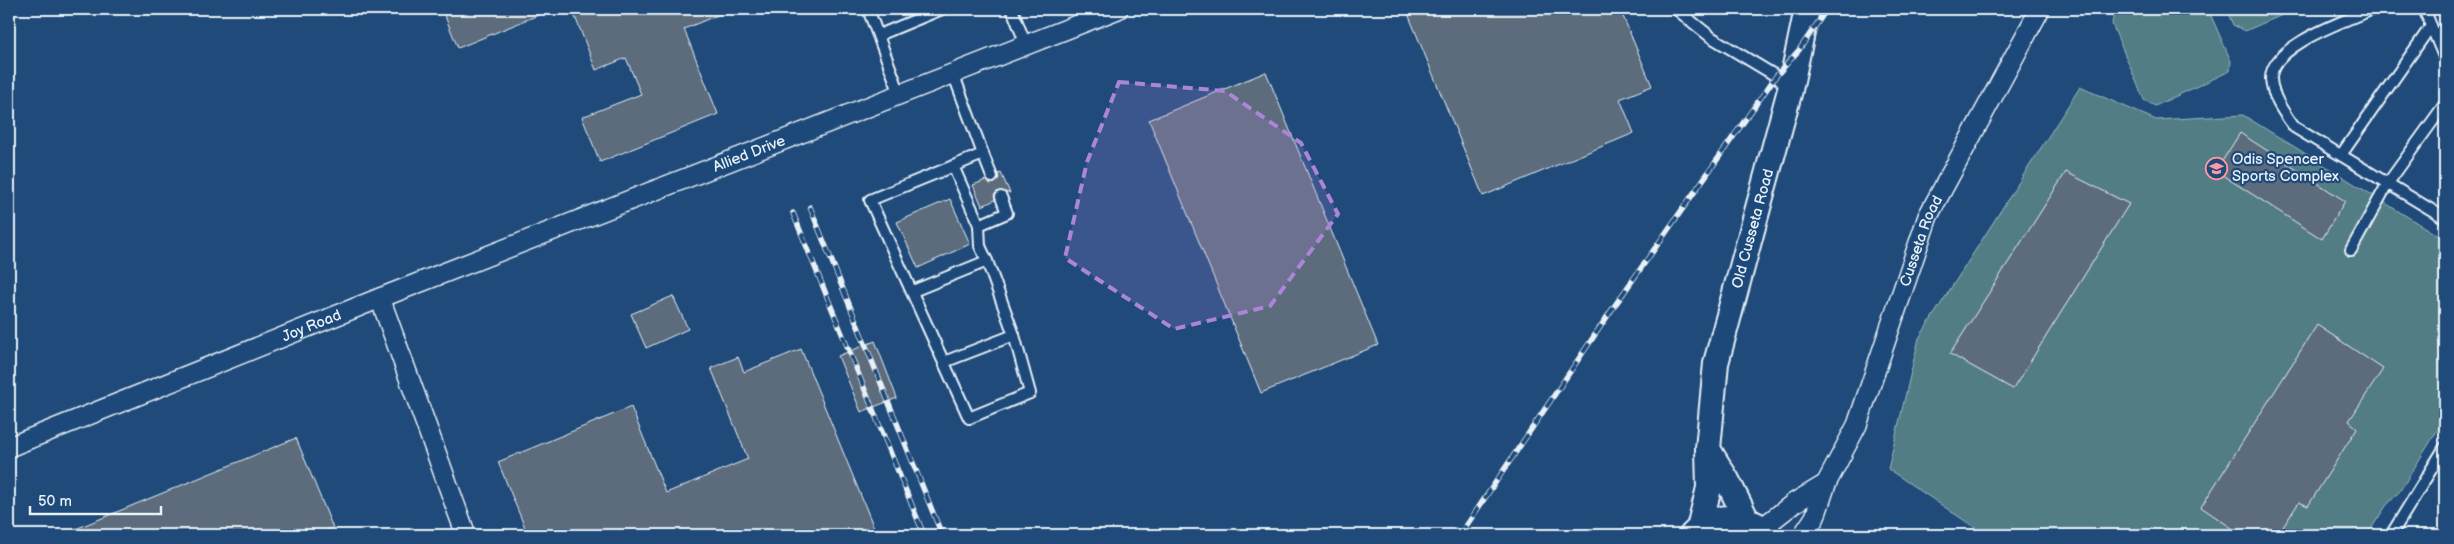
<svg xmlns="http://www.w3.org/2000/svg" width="2454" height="544" font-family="'Balsamiq Sans',sans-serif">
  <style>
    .green { fill: #527d85; stroke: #9db7be }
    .building { fill: #5b6c7c; stroke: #e8f1f8 }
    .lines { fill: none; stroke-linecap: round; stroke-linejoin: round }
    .service-casing { stroke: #e8f1f8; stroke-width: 14 }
    .minor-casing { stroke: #e8f1f8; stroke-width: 22 }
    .tertiary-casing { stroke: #e8f1f8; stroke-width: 28 }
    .service { stroke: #1f4a7a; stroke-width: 10 }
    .minor { stroke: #1f4a7a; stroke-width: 19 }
    .tertiary { stroke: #1f4a7a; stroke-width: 24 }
    .rail-casing { stroke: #e8f1f8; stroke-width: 5.5 }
    .rail { stroke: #1f4a7a; stroke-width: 4; stroke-dasharray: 11; stroke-linecap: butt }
    .marked { fill: #ac85d9; fill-opacity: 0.2; stroke: #ac85d9; stroke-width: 4; stroke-dasharray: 10 6; stroke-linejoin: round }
    .labels { text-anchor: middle; stroke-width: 4.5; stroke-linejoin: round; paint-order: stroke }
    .street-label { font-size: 15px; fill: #e8f1f8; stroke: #1f4a7a }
    .poi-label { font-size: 15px; fill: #e8f1f8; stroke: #1f4a7a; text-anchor: start }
  </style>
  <rect width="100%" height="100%" fill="#1f4a7a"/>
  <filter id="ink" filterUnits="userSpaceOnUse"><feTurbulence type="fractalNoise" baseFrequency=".02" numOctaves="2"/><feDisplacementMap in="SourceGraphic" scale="10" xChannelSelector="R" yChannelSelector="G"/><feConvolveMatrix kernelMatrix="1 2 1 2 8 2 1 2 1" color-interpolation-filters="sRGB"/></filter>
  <g filter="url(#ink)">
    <g class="green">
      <polygon points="2121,9 2208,9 2231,61 2230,71 2155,106 2144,100 2112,24 2114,12"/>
      <polygon points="2226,9 2296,9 2245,31 2233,25"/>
      <polygon points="2080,87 2156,120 2243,115 2445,240 2445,418 2400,491 2386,506 2367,535 1986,535 1888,469 1919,338"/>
    </g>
    <g class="building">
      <polygon points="442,9 553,9 458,48"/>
      <polygon points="572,9 732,9 684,29 718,114 600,162 582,117 641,94 626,58 596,70"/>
      <polygon points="1406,9 1620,9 1652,86 1620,99 1634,133 1483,196"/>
      <polygon points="1266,72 1378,345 1261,393 1149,120"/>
      <polygon points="2240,133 2345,201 2322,239 2216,171"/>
      <polygon points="2066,172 2129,204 2013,389 1950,354"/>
      <polygon points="1001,173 1010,193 998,191 994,195 995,200 982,206 973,185 986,180 990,184 995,183 999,178 998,174"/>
      <polygon points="950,199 970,244 918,268 897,222"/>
      <polygon points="673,296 688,329 646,348 631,314"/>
      <polygon points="2317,325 2383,369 2349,421 2357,428 2308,506 2299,502 2278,535 2242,535 2201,507"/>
      <polygon points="875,341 897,398 861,412 838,356"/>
      <polygon points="801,349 877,535 528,535 498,462 631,407 666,493 748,459 711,368 738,357 744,372"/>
      <polygon points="296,438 333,528 314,535 61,535"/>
    </g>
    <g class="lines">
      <defs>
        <g id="service">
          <polyline points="868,9 900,94"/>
          <polyline points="1012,9 1026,45"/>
          <polyline points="1676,9 1711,37 1776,76 1790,90"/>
          <path d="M2373,9C2348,20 2270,45 2271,79C2272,97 2284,113 2294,127L2445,218"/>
          <polyline points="2424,9 2445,59"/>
          <polyline points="879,35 942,9"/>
          <polyline points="983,154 992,177"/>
          <polyline points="2341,155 2431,26"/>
          <polyline points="953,166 979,225 1007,213 1001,197"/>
          <polyline points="979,225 980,246 987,261"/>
          <polyline points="2351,250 2388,183 2445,104"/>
          <polyline points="913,291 987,261 1014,335 1030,393 969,418 870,200 983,154 953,73"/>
          <polyline points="944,362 1014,335"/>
          <polyline points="2391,535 2445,447"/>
        </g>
        <g id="minor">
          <polyline points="380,298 466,535"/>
          <path id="s1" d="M9,447L380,298L1118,9"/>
          <polyline points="1762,528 1794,503 1826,484"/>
          <path id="s2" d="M1803,535L1815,517L1826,484L1857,425L1928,216L2040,9"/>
        </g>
        <g id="tertiary">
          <polyline points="1708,449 1727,480 1747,520"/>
          <path id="s3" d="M1699,528L1709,488L1708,449L1716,363L1790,90L1807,9"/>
          <path d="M1692,535C1714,512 1748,513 1770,535"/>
        </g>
      </defs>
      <use href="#service" class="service-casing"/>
      <use href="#minor" class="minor-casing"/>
      <use href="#tertiary" class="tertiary-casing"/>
      <use href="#service" class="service"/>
      <use href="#minor" class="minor"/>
      <use href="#tertiary" class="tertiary"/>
      <defs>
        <g id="rail">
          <polyline points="810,207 942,535"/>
          <polyline points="793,213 924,535"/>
          <polyline points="1460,535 1613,308 1776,76 1799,50 1827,9"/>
        </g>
      </defs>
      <use href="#rail" class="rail-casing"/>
      <use href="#rail" class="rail"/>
    </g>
  </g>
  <path class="marked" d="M1119,82L1225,91L1301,143L1338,214L1270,306L1174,329L1065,258L1087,162Z"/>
  <defs>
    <symbol id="school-ring" viewBox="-11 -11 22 22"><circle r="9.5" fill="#1f4a7a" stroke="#ff9aa2" stroke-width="1.5"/><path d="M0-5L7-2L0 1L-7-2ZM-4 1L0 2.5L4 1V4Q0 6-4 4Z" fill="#ff9aa2"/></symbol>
  </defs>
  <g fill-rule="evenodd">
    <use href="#school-ring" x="2204" y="156" width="25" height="25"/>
  </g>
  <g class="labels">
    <g class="street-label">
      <text dy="5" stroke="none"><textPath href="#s1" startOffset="796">Allied Drive</textPath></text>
      <text dy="5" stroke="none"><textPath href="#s3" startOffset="306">Old Cusseta Road</textPath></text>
      <text dy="5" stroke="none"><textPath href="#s2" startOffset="318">Cusseta Road</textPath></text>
      <text dy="5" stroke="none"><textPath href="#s1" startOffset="326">Joy Road</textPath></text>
    </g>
    <g class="poi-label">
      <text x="2232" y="164">Odis Spencer<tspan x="2232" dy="17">Sports Complex</tspan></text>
    </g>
  </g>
  <rect width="2454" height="544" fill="none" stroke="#1f4a7a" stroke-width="30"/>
  <rect x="15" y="15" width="2424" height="514" fill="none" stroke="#e8f1f8" stroke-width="2" filter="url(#ink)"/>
  <path d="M30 506v8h131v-8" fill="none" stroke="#e8f1f8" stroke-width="2.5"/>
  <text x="38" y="506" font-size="15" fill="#e8f1f8" stroke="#1f4a7a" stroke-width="4" paint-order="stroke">50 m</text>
</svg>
